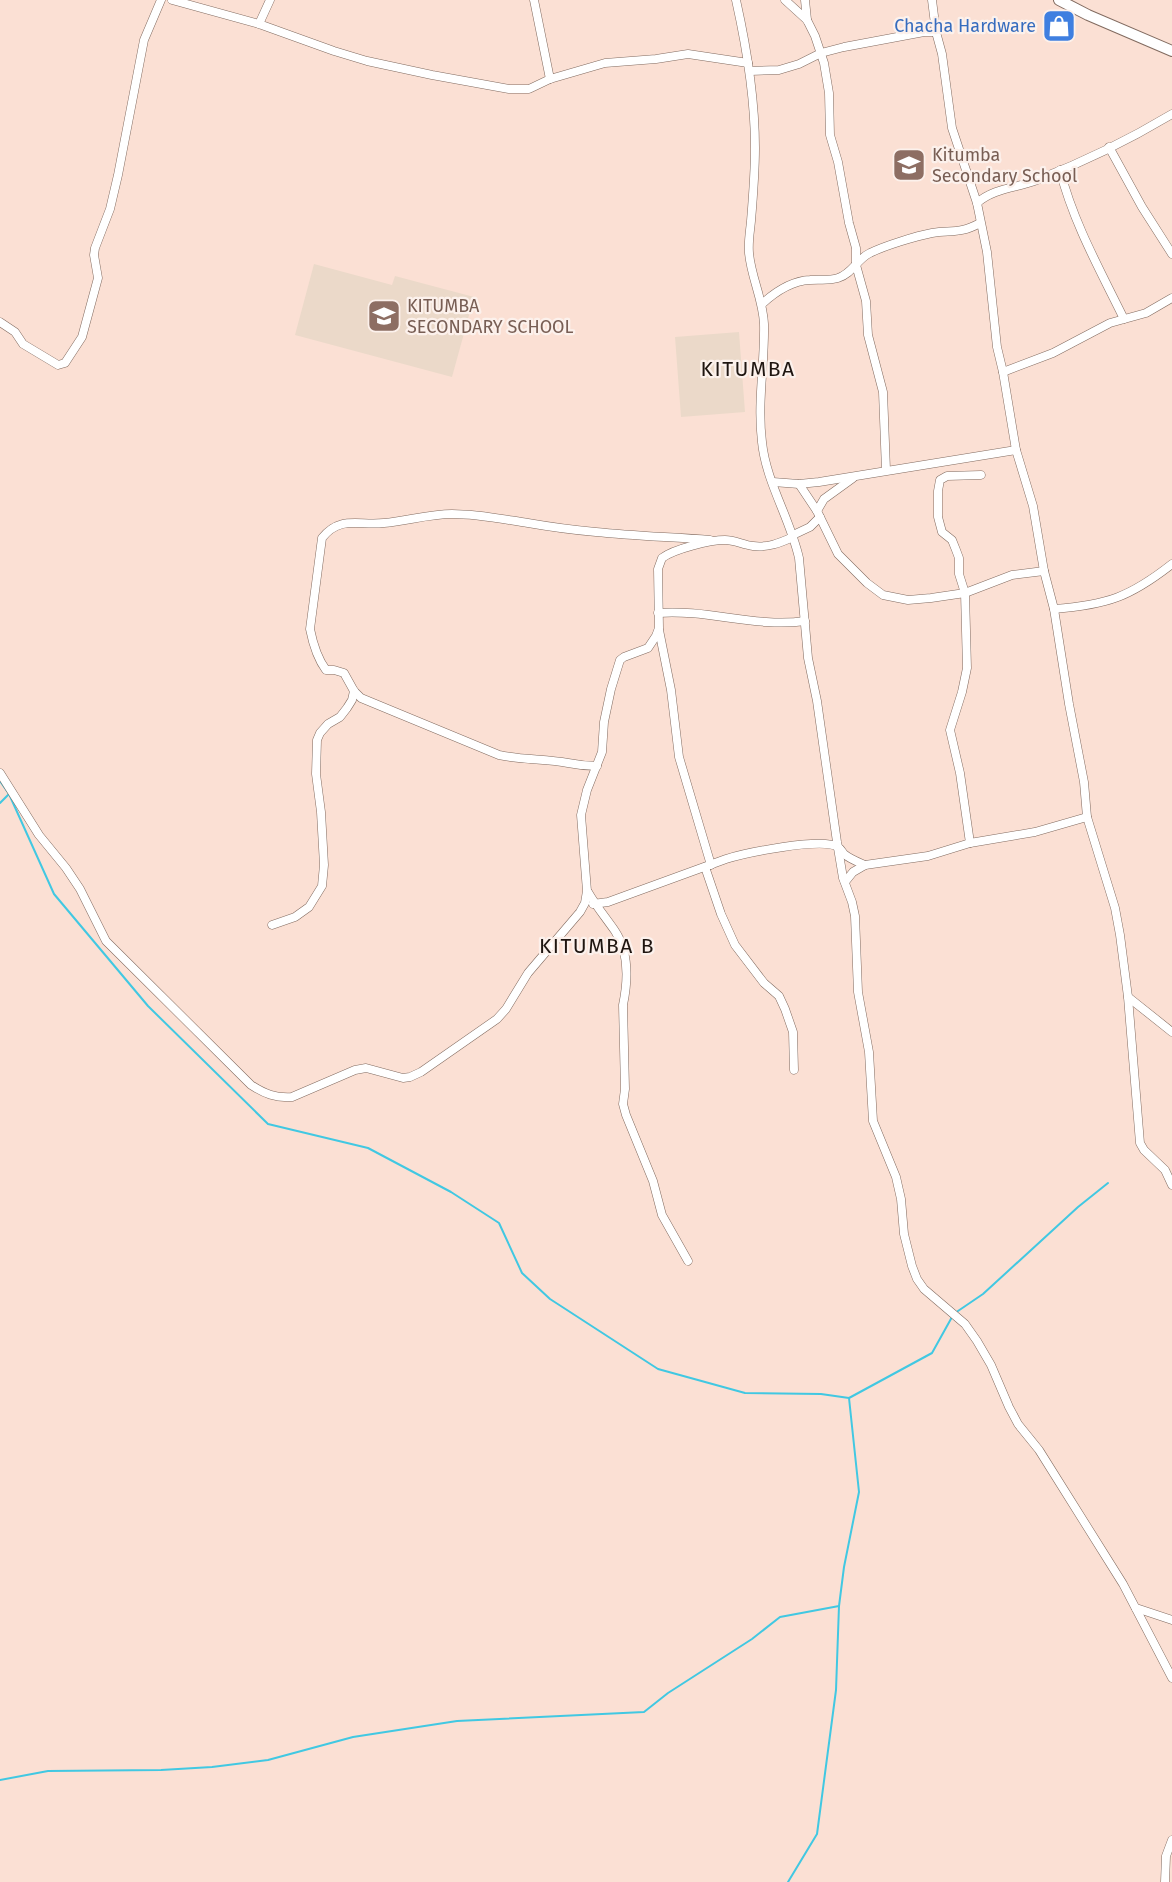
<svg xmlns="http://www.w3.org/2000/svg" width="1172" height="1882" font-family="'Fira Sans',sans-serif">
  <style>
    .education { fill: #ebd9c9 }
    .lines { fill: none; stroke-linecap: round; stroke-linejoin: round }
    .stream { stroke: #41c8e2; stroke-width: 2 }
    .street-casing { stroke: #826b60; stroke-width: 9 }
    .secondary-casing { stroke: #826b60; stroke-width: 12 }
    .street { stroke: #fff; stroke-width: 8 }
    .secondary { stroke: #fff; stroke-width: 10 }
    .labels { text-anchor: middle; stroke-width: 4.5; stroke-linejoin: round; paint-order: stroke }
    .shop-label { font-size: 18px; fill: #366cbe; stroke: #fcf1ec; text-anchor: end }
    .education-label { font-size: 18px; fill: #785e54; stroke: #fcf1ec; text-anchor: start }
    .quarter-label { font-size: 21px; letter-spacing: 1.5px; fill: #1f1611; stroke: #fcf1ec }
  </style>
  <rect width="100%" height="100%" fill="#fbe0d4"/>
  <g class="education">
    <polygon points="314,264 392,285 395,276 474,297 452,377 295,335"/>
    <polygon points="739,332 745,412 681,417 675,337"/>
  </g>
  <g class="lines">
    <g class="stream">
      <polyline points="0,781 9,794 54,894 148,1006 268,1124 368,1148 451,1192 499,1223 522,1273 550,1299 658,1369 745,1393 821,1394 849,1398 859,1492 844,1567 839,1606 780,1617 752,1639 668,1693 644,1712 457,1721 353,1737 268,1760 212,1767 161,1770 48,1771 0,1780"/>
      <polyline points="0,803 9,794"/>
      <polyline points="955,1313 983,1294 1078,1207 1108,1183"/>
      <polyline points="849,1398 932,1353 952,1317"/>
      <polyline points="788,1882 817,1834 836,1690 839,1606"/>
    </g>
    <defs>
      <g id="street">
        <polyline points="172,0 259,24 334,51 367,61 432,75 509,89 529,89 550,79 605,63 656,59 688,54 748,63"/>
        <polyline points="534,0 550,79"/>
        <path d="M736,0C747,49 755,98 755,148C755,173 753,197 751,221C750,232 748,242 749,253C751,277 763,299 764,324C765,363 757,402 762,442C766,482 790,518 799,558L808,658L817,701L837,842L843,878L852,902L855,916L858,992L869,1052L873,1121L896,1177L901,1199L904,1234L912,1266L917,1279L924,1289L965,1324L977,1341L991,1365L1009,1407L1018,1424L1039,1450L1123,1584L1172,1678"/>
        <polyline points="785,0 807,20 815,36 824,63 829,93 830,135 838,162 849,223 856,248 856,265 866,301 868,335 883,392 886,470"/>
        <polyline points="805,0 807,20"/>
        <polyline points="932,0 936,32 942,54 952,128 977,203 987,252 997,347 1003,372 1016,450 1033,506 1044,571 1054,609 1069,704 1084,782 1087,817 1115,908 1120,935 1128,997 1140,1143 1144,1150 1165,1170 1172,1185"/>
        <polyline points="259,24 270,0"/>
        <polyline points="750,71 779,70 799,64 821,53 844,47 924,32 936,32"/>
        <polyline points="1109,147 1142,207 1172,254"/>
        <path d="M1060,170C1073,222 1101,272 1124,319"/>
        <path d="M977,203C994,188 1017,188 1037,180C1081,163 1132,138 1172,114"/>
        <path d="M762,304C776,291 791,281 810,280C820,279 828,281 838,278C852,274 857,259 870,253C884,246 916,236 932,233C952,230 960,234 980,223"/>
        <polyline points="0,322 15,332 23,344 58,365 65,363 82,337 98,278 94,255 95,248 110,209 118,175 144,40 161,0"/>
        <polyline points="1003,372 1053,353 1110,323 1146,313 1172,298"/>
        <polyline points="773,482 799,484 819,482 1016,450"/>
        <polyline points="799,484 817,511 838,554 867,583 883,595 908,600 931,598 965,593 1012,575 1044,571"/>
        <polyline points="817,511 824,499 853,478"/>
        <polyline points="793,535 810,527 820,517"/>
        <path d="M1054,609C1107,605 1130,597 1172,564"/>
        <path d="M658,613C707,609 756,628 805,621"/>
        <polyline points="659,630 671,690 679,757 711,865"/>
        <path d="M597,766C586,766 578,765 568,763C545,759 522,760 499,755L361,698L354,691L344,673L334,670H326C317,658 313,644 310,629L322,538C340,515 359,526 384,523C407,521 429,514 452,514C478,514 502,519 528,523C551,527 573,530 596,532C634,536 672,537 710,540"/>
        <path d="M0,773L39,835L66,868L80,889L106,941L251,1085C265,1094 275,1098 292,1097L355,1070L366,1068L403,1078L410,1077L421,1072L497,1019L506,1009L528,973L580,912L585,903L587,891L581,815L587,790L602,752L604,722L611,689L620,660L624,657L648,648L656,636L659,628L658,569L662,558C674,549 710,540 725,540C735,540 743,545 753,546C767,548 780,543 793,537"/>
        <polyline points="970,843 960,773 950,730 962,692 967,668 965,593 959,574 959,558 956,550 952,540 942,532 938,517 938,491 940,480 947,476 981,475"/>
        <polyline points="705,867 721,914 735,945 764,983 779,996 785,1009 793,1032 794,1070"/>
        <polyline points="845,882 853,872 865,865 928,856 970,843 1035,832 1087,817"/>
        <path d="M588,892C596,906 606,918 615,931C629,952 628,981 623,1005L625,1089L623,1104L626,1115L653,1181L662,1215L688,1261"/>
        <path d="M593,904L608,902L726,859C745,853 822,837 838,847C841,849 842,852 844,854C850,859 858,862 865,865"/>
        <polyline points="272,925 295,917 309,907 322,886 324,865 321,812 316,774 317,740 320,733 328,724 340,717 347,708 352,700 354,691"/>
        <polyline points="1128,997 1172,1032"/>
        <polyline points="1136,1608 1172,1620"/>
        <polyline points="1165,1882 1166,1856 1172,1840"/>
      </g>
      <polyline id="secondary" points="1059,0 1088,15 1172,51"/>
    </defs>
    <use href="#street" class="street-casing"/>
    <use href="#secondary" class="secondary-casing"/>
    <use href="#street" class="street"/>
    <use href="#secondary" class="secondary"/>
  </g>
  <defs>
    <symbol id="shop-square" viewBox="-11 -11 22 22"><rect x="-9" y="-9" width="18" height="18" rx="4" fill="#3f7fe0" stroke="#fcf1ec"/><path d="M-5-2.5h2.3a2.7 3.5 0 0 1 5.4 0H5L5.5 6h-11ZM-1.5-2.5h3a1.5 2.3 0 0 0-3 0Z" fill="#fff"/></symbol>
    <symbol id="school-square" viewBox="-11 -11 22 22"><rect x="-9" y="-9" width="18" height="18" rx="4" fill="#8d6e63" stroke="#fcf1ec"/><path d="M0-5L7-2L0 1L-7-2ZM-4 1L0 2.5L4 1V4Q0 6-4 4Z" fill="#fff"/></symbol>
  </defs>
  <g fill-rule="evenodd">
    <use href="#shop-square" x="1040" y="7" width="38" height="38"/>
    <use href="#school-square" x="890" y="146" width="38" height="38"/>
    <use href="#school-square" x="365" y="297" width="38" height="38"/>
  </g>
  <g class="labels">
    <g class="shop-label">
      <text x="1036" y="32">Chacha Hardware</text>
    </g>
    <g class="education-label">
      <text x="932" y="161">Kitumba<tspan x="932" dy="21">Secondary School</tspan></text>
      <text x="407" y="312">KITUMBA<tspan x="407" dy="21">SECONDARY SCHOOL</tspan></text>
    </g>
    <g class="quarter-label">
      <text x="748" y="376">KITUMBA</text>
      <text x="597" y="953">KITUMBA B</text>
    </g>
  </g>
</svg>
